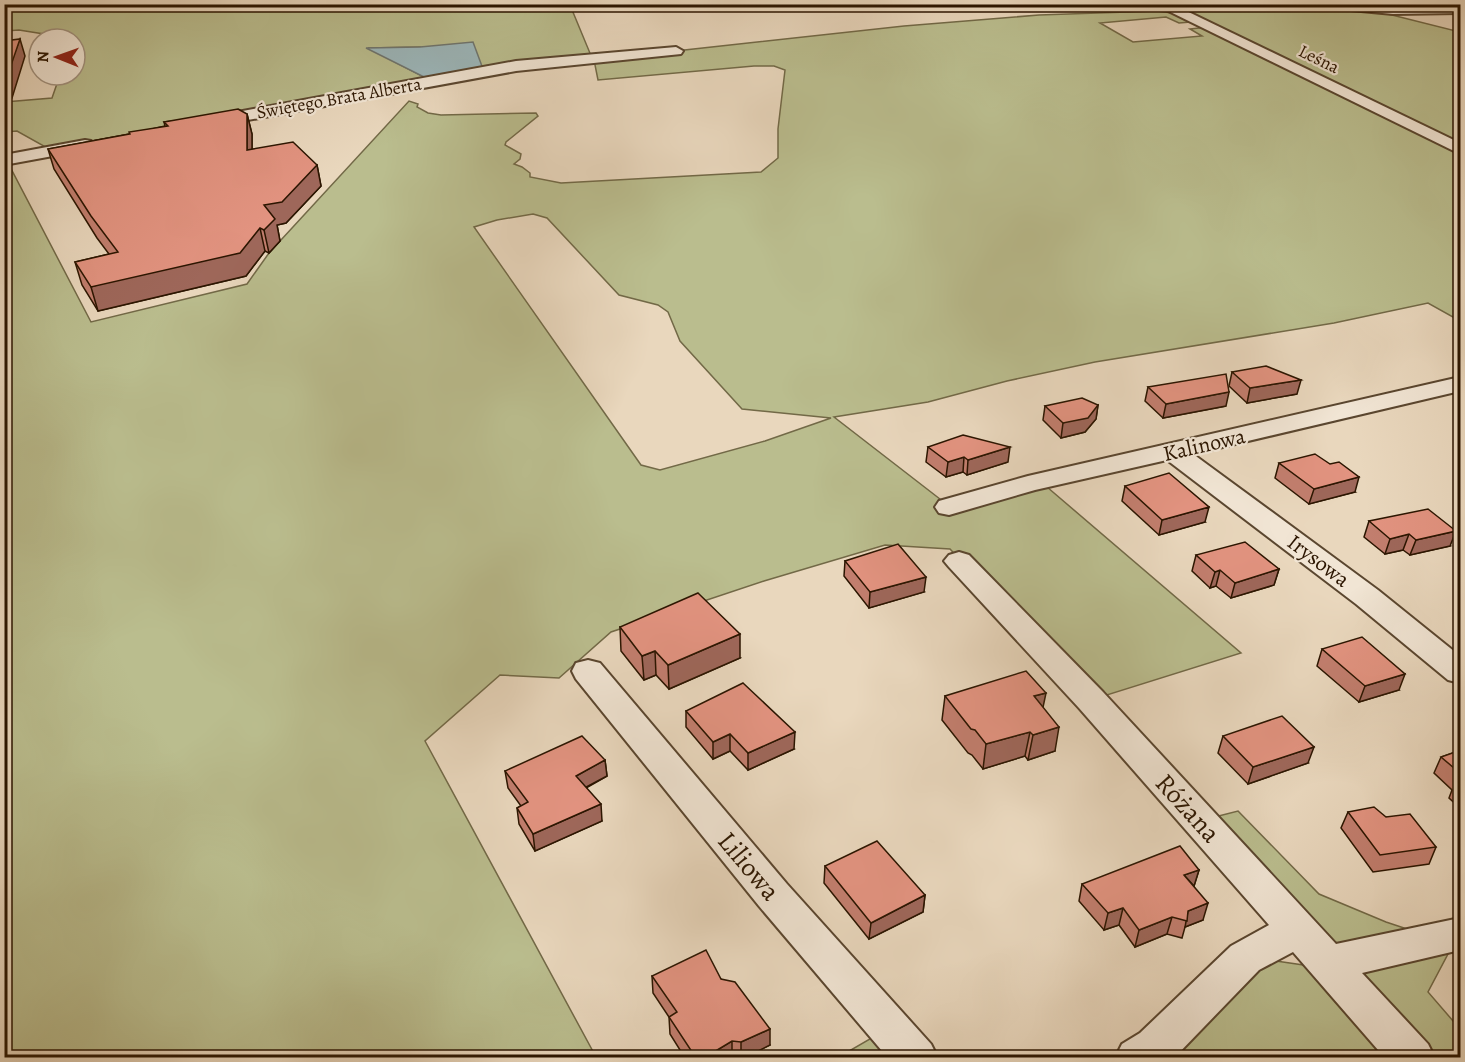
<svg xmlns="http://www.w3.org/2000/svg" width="1465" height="1062" font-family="Alegreya,serif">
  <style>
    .green { fill: #babd8e; stroke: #726947; stroke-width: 1.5; fill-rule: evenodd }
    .water { fill: #9cb7bb; stroke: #6f7670; stroke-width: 1.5 }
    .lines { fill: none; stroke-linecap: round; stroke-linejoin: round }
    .minor-casing { stroke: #5a462f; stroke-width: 4 }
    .minor { fill: #f1e5d4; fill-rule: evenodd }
    .wall { fill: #c27e6e; stroke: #2b1500; stroke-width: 1.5 }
    .shaded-wall { fill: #9e675a; stroke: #2b1500; stroke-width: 1.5 }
    .building { fill: #e29380; stroke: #2b1500; stroke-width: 1.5 }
    .labels { text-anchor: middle; stroke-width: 4.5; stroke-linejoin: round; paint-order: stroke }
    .far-street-label { font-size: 18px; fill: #2b1500; stroke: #f1e5d4 }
    .street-label { font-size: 22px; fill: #2b1500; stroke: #f1e5d4 }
    .near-street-label { font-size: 27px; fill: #2b1500; stroke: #f1e5d4 }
  </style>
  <rect width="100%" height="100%" fill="#e9d7bd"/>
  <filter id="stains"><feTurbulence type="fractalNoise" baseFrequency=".00333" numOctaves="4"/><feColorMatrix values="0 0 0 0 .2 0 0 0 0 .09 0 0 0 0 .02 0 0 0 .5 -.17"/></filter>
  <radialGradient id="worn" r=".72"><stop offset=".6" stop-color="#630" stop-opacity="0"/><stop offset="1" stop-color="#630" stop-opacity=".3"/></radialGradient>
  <g class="green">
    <path d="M1121,4L1433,5L1343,7L1384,13L1460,32V321L1428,303L1334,323L1095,362L1007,381L928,402L834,417L949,506L1040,481L1241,653L1091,700L950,549L885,545L764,581L611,632L559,678L500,675L425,741L596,1057L5,1058V164L8,163L91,322L247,284L269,253L409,101L418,104L417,107L428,113L441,115L536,113L538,116L506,142L505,145L521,154L520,159L514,164L522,167L530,173V177L561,183L761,172L778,158V129L785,70L774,66H754L598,80L594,60L904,26L1039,15L1157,11L1172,13L1191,22L1179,23L1166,17L1100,23L1133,42L1202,36L1190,29L1208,27L1160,5L1125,7ZM533,214L547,218L619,295L658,305L668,312L680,341L742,409L831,418L765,441L660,470L641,465L474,227L497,220Z"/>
    <polygon points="4,5 570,5 592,58 484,70 420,47 368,48 426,78 49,149 17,131 5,132 5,102 52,98 60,75 75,75 75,39 19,30 5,31"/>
    <polygon points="1238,811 1319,894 1386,922 1437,939 1458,935 1428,992 1460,1029 1460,1057 1413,1057 1199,821"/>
    <polygon points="1276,961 1317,967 1399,1058 1149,1058 1246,971"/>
    <polygon points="887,1029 898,1058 837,1058"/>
  </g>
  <polygon class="water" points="473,42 483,69 426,78 366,48 420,47"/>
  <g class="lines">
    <defs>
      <g id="minor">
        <polygon points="1154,4 1172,4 1460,143 1460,154"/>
        <polygon points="1323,4 1460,5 1460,13 1393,14 1329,8"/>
        <polygon points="676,47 683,51 681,54 516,71 210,127 202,122 210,117 516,61"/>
        <polygon points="85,140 91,141 94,145 91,149 4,165 4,155"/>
        <polygon points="1460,377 1460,391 1193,454 1378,590 1460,656 1460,683 1448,680 1356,604 1167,460 1035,490 949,515 939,513 935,507 939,501 1028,476"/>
        <polygon points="959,552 969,555 1103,692 1336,944 1460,918 1460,950 1362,973 1428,1044 1435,1058 1385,1058 1293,952 1259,970 1174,1058 1115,1058 1122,1044 1140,1033 1231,946 1269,925 1079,708 949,567 944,561 949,555"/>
        <polygon points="588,660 600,663 787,884 931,1044 938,1058 888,1058 759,906 576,679 572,671 576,663"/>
      </g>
    </defs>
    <use href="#minor" class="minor-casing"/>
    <use href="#minor" class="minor"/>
  </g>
  <g class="wall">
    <polygon points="247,114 252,134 252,149 317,165 321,186 286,223 277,225 280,241 269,253 265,251 246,276 98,311 82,285 75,262 109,254 97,238 54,169 48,149 130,134 165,126 164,122"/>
    <polygon points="1232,372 1297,394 1247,403 1229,386"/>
    <polygon points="1148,387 1226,406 1163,418 1145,401"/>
    <polygon points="1098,405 1096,419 1085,432 1061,438 1043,420 1045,406"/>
    <polygon points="928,447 1008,462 967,475 963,472 946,477 926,462"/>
    <polygon points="1279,463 1355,492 1309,504 1275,478"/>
    <polygon points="1125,486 1205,522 1159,535 1122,501"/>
    <polygon points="1369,521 1450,546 1410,555 1403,550 1385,554 1364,537"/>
    <polygon points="1196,555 1279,569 1274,585 1231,598 1216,586 1210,588 1192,571"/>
    <polygon points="845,561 924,592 869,608 844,576"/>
    <polygon points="620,627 740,658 669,689 656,675 644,680 621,651"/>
    <polygon points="1322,649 1399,690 1359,702 1317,666"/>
    <polygon points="945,696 1043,707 1055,751 1028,760 1025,756 983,769 972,755 968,753 942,720"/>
    <polygon points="686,711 794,749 748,770 730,751 713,759 686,727"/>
    <polygon points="1223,736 1308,763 1248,784 1218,753"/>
    <polygon points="1461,750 1461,809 1449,798 1452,790 1434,773 1441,757"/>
    <polygon points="605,760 607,776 586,788 602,821 535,851 519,824 517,808 521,806 508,788 505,771"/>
    <polygon points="1348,812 1386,817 1436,847 1429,864 1373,872 1341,828"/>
    <polygon points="825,866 925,895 923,912 869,939 824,883"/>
    <polygon points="1199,870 1194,886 1203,920 1185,927 1182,938 1167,934 1135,947 1119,925 1104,930 1079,901 1082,884"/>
    <polygon points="652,976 721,979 770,1045 744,1058 685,1058 670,1034 669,1017 653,993"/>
  </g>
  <g class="shaded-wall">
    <polygon points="20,39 25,56 12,98 4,99 4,80"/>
    <polygon points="247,114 252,134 252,171 247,150"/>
    <polygon points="317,165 321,186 286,223 277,225 280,241 269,253 264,230 264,205"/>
    <polygon points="260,228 265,251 246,276 98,311 91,287"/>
    <polygon points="1301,380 1297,394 1247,403 1250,388"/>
    <polygon points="1229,392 1226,406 1163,418 1166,404"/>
    <polygon points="1098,405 1096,419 1085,432 1061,438 1063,423"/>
    <polygon points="1010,447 1008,462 967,475 968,460"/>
    <polygon points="964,457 963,472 946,477 948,462"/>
    <polygon points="1359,477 1355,492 1309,504 1314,489"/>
    <polygon points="1209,507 1205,522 1159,535 1162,520"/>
    <polygon points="1456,531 1450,546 1410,555 1416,540"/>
    <polygon points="1409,534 1403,550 1385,554 1390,539"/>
    <polygon points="1279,569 1274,585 1231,598 1235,583"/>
    <polygon points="1220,570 1216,586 1210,588 1215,572"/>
    <polygon points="926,577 924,592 869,608 870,592"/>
    <polygon points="740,634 740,658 669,689 668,665"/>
    <polygon points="655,651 656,675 644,680 642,656"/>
    <polygon points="1405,674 1399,690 1359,702 1365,686"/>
    <polygon points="1046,693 1041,717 1034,696"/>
    <polygon points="1059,727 1055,751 1028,760 1033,735"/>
    <polygon points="795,732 794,749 748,770 748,753"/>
    <polygon points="1030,732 1025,756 983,769 986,744"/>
    <polygon points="730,734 730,751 713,759 713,742"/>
    <polygon points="1314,747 1308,763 1248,784 1253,767"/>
    <polygon points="605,760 607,776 577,792 576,776"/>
    <polygon points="601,804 602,821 535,851 533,834"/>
    <polygon points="1199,870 1194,886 1184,875"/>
    <polygon points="925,895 923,912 869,939 871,923"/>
    <polygon points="1208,903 1203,920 1185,927 1188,911"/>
    <polygon points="1123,908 1119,925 1104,930 1108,913"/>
    <polygon points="1172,917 1167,934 1135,947 1139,930"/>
    <polygon points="770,1029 770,1045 744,1058 741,1058 741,1042"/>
    <polygon points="732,1041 732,1058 704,1058"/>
  </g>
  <g class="building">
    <polygon points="20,39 6,80 4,80 4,41"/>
    <polygon points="238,109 247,114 247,150 293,142 317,165 282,202 264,205 275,219 264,230 260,228 240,253 91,287 75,262 118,252 91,216 48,149 130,134 129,132 168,126 164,122"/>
    <polygon points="1266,366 1301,380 1250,388 1232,372"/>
    <polygon points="1226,374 1229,392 1166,404 1148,387"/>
    <polygon points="1082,398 1098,405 1088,418 1063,423 1045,406"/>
    <polygon points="963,435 1010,447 968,460 964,457 948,462 928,447"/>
    <polygon points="1315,454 1330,464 1339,462 1359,477 1314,489 1279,463"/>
    <polygon points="1169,473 1209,507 1162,520 1125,486"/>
    <polygon points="1428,509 1456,531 1416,540 1409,534 1390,539 1369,521"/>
    <polygon points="1245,542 1279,569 1235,583 1220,570 1215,572 1196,555"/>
    <polygon points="898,544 926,577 870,592 845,561"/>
    <polygon points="698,593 740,634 668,665 655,651 642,656 620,627"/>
    <polygon points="1362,637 1405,674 1365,686 1322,649"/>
    <polygon points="1026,671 1046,693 1034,696 1059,727 1033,735 1030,732 986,744 975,730 971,729 945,696"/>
    <polygon points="743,683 795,732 748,753 730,734 713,742 686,711"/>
    <polygon points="1282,716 1314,747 1253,767 1223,736"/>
    <polygon points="582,736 605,760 576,776 601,804 533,834 517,808 528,802 505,771"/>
    <polygon points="1461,750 1461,774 1441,757"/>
    <polygon points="1461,780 1461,786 1456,782"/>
    <polygon points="1374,807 1386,817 1410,814 1436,847 1380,855 1348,812"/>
    <polygon points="877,841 925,895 871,923 825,866"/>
    <polygon points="1180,846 1199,870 1184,875 1208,903 1188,911 1187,921 1172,917 1139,930 1123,908 1108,913 1082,884"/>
    <polygon points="706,950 721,979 735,982 770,1029 741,1042 732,1041 704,1058 696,1058 669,1017 677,1012 652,976"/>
  </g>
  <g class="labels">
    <g class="far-street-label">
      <text transform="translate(1319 59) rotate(26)" y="6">Leśna</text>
      <text transform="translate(339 98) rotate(-10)" y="6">Świętego Brata Alberta</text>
    </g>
    <g class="street-label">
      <text transform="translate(1204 444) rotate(-13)" y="8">Kalinowa</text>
      <text transform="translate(1319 560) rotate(37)" y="8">Irysowa</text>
    </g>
    <g class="near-street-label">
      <text transform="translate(1188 808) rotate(48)" y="9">Różana</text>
      <text transform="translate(749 866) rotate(50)" y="9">Liliowa</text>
    </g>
  </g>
  <rect width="1465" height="1062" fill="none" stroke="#e9d7bd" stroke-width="24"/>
  <rect x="6" y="6" width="1453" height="1050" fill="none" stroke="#2b1500" stroke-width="3"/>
  <rect x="12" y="12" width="1441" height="1038" fill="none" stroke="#2b1500" stroke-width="1.5"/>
  <g transform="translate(57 57) rotate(271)"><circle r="28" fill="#f1e5d4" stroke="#a2927f" stroke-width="1.5"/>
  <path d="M0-4.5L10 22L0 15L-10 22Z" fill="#8f2418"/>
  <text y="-9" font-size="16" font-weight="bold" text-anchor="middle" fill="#2b1500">N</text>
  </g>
  <rect width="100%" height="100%" filter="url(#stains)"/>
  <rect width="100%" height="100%" fill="url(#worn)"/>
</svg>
